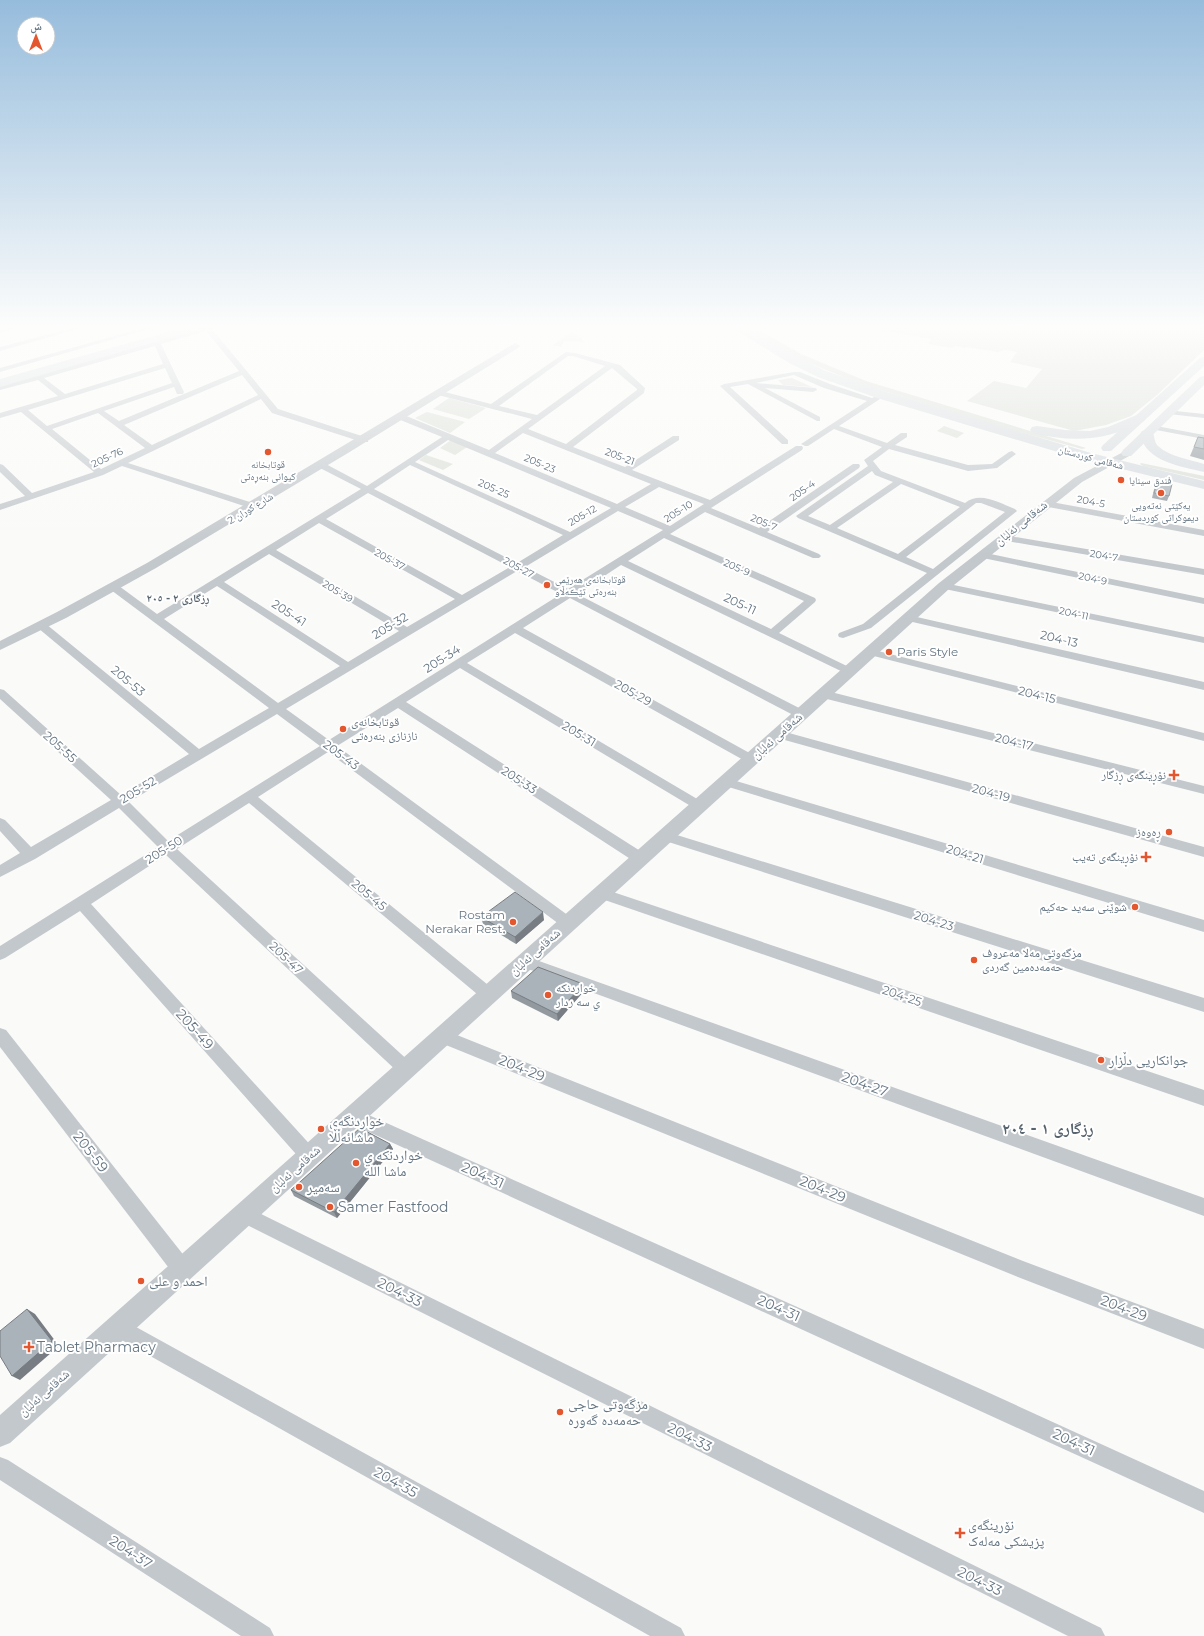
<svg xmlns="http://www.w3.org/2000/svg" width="1204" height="1636" font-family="Montserrat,'Noto Naskh Arabic',sans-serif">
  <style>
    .green { fill: #dadfd7 }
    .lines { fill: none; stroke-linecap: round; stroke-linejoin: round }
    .minor { fill: #c3c8cc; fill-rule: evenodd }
    .tertiary { fill: #c3c8cc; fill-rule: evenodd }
    .secondary { fill: #d6dbdf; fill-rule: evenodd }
    .primary { fill: #d6dbdf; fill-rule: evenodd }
    .trunk { fill: #d6dbdf; fill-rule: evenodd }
    .wall { fill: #929a9f }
    .shaded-wall { fill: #777d82 }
    .building { fill: #aab3b9; stroke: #777d82 }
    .poi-dot { fill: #e4572e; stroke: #fff; stroke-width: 1.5 }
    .labels { text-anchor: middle; stroke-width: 4; stroke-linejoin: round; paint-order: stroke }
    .far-street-label { font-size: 10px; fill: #657683; stroke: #fff }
    .far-poi-label { font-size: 10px; fill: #657683; stroke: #fff }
    .far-neighbourhood-label { font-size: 11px; font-weight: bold; fill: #57646e; stroke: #fff }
    .street-label { font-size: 12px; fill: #657683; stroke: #fff }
    .poi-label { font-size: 12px; fill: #657683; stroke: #fff; text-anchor: end }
    .near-street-label { font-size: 14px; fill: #657683; stroke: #fff }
    .near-poi-label { font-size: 14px; fill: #657683; stroke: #fff; text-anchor: start }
    .near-neighbourhood-label { font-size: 16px; font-weight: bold; fill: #57646e; stroke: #fff }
  </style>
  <rect width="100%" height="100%" fill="#fafaf8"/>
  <g class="green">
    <polygon points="742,326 752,326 801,354 866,381 1086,448 1082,449 994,425 861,384 794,357"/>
    <polygon points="860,326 1204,326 1204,350 1157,395 1131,416 1106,425 1074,431 967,401 994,381 1026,388 1042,369 1010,362 1017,352 1005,350 998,352 966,347 965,348 955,346 952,348 928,344 931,339"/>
    <polygon points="572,331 585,342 564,341 561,347 553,345"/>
    <polygon points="792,378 812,387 783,385 778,380"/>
    <polygon points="449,398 486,408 469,419 433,409"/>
    <polygon points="427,412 465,422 450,433 415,418"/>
    <polygon points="944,426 964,433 957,438 937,431"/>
    <polygon points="451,440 467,447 455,455 440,448"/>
    <polygon points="426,455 453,464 443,470 419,460"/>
    <polygon points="1141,463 1204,476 1204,480 1143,466 1140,464"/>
  </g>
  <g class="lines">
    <g class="minor">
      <polygon points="13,326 22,326 0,333 0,329"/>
      <polygon points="80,326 89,326 0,351 0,347"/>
      <polygon points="150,326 159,326 0,372 0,368"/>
      <path d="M210,326H219L218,327L212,329L278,409L368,438V442H362L272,413L261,399L128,463L256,504L258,506L256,508H250L122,466L103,475L0,510V504L25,496L0,472V464L3,465L32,493L94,472L21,412L0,418V413L58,396L38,380L0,390V386ZM206,331L239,371L119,421L104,411L174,387L177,394H183L184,392L161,344ZM155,346L163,364L65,394L44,378ZM165,368L172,383L47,426L28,410ZM242,375L258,395L152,445L124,425ZM98,413L145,448L101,469L52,429Z"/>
      <path d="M566,352L575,353L620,365L645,388L644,393L573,447L625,467L673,436H679V440L632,470L710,500L796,446H802L803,448L802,450L711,508L759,528L853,464H859L860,466L859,468L767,532L819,554L821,556L819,558H813L705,512L670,534L815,598L816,600L815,602L779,633L853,669L855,671L853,673H845L621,565L577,594L805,711L807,714L805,717H797L570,598L523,628L755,756L757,759L755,762L751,763L747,762L515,633L467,663L704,803L705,806L704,809L699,811L460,668L406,702L645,854L647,858L645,862L640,863L635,862L398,708L337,746L573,919L575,923L573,927L568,929L563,927L328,752L258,797L493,989L496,994L493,999L488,1001L483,999L249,803L177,849L412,1064L414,1069L412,1074L406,1076L400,1074L166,855L91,904L315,1150L318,1156L315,1162L309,1164L303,1162L80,911L5,958L0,960V946L158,847L119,808L35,859L0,877V865L20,853L0,831V818L5,820L31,847L111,800L0,699V689L4,690L121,795L189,754L38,628L37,626L38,624H46L199,749L269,708L111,590L110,588L111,586H119L157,614L361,489L318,467L317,465L318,463H324L367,486L442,437L398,419V415H404L489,450L532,419L438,395V391H441L491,404ZM568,356H573L605,366L537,415L499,406ZM612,368L637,389V390L566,444L528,429ZM523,433L651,484L617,504L495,453ZM448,440L611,508L570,532L415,462ZM410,465L563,535L517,563L374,489ZM659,487L704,504L670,526L625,507ZM368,493L510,567L462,595L326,519ZM618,511L663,530L568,589L525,567ZM319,523L455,599L407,627L276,550ZM664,538L804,601L771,629L628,561ZM269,554L399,631L348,662L224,582ZM517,571L561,594L329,740L286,709ZM217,586L340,666L278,703L164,619ZM277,714L320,746L168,841L129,802Z"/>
      <path d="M794,372H800L830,384L872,398L882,393L886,395L839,426L887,443L901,433H907V437L895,445L968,465L992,464L1009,452L1012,451L1016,454L997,468L968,471L889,449L873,461L881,471L965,503C980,491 999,503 1015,509L1017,511L871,628L843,638L839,637L838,635L839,633L863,624L927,573L798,518L796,516L868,466L864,460L882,447L834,429L808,446H805L801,444L867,401L824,388L794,375L756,383L816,388L817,390L813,392L765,388L820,417V421H817L748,384L730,387L788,440V444H782L720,386L724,384ZM872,471L875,475L893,482L830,525L808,516ZM901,484L960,507L898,554L837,528ZM976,503H981L1005,512L933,569L906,557Z"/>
      <polygon points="1166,410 1204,414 1204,418 1169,414 1166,414"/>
      <polygon points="1151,425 1204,435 1204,439 1151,429"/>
      <polygon points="1046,501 1204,530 1204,536 1043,506 1042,504 1043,502"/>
      <polygon points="1004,535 1204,569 1204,575 1001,540 999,538 1001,536"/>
      <polygon points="981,552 1204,598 1204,604 978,557 976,555"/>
      <polygon points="944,583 1204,637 1204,643 940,588 939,586 940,584"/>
      <polygon points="908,615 1204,682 1204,690 904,620 903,618 904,616"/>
      <polygon points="870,649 1204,733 1204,741 866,654 865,652"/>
      <polygon points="823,690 1204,786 1204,794 819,697 817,694 819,691"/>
      <polygon points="778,730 1204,847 1204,857 774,737 772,734 774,731"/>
      <polygon points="726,778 1204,920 1204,932 722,785 720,782 722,779"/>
      <polygon points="664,831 1204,998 1204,1012 659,839 657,836 659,833"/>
      <polygon points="601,888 1204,1090 1204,1106 596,897 594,893 596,889"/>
      <polygon points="525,956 1204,1198 1204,1216 520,966 518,962 520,958"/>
      <polygon points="0,1028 6,1030 189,1262 191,1269 189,1276 182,1278 175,1276 0,1047"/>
      <polygon points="442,1029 1023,1261 1204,1329 1204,1349 1023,1279 436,1041 434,1036 436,1031"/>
      <polygon points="353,1108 985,1391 1204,1491 1204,1513 347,1122 345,1116 347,1110"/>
      <polygon points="245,1206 1101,1628 1105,1636 1068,1636 239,1221 236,1215 239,1209"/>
      <polygon points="118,1317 681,1628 685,1636 650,1636 111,1334 108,1327 111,1320"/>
      <polygon points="0,1457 8,1460 270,1628 274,1636 241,1636 0,1480"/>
    </g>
    <g class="tertiary">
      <polygon points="515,343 520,346 518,348 348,453 156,568 66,618 0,650 0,641 57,612 147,563"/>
      <polygon points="1127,450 1131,451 1132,453 1131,455 1082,482 949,589 10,1443 0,1447 0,1415 939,583 1074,478"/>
    </g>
    <g class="secondary">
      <polygon points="1204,357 1204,366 1111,451 1103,451 1101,448 1103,445 1200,358"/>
      <polygon points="1204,376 1204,385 1131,456 1123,456 1121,453 1123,450 1200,377"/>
    </g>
    <polygon class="primary" points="189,326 204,326 203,328 0,387 0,379"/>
    <g class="trunk">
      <polygon points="729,326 742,326 799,358 826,371 887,392 1091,453 1204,481 1204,489 1081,459 877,398 818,377 791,364"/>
      <path d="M1139,414L1144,415L1146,418L1144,421C1107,441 1073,443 1032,433L1030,430L1032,427L1037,426L1065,430L1090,431L1108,427Z"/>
      <path d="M1147,430L1152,431C1155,436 1154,442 1158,446C1170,457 1189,459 1204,464V472C1180,466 1146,462 1140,434L1142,431Z"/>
    </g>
  </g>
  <g class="wall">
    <polygon points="1198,437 1204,438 1204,460 1190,456"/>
    <polygon points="1158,481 1169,496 1167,501 1152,498 1155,485"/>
    <polygon points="481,917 544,920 516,944 483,924"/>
    <polygon points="511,991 584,991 558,1021 512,998"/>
    <polygon points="390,1144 393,1149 337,1218 294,1196 291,1190"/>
  </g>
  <g class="shaded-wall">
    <polygon points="543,912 544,920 516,944 515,937"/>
    <polygon points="583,984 584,991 558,1021 557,1014"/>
    <polygon points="390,1144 393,1149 337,1218 334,1212"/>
    <polygon points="27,1309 35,1314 59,1346 20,1380 12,1376"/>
  </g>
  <g class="building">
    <polygon points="1198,437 1204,438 1204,449 1194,447"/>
    <polygon points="1158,481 1172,484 1169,496 1154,493"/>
    <polygon points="515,892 543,912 515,937 481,917"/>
    <polygon points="538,967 583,984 557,1014 511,991"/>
    <polygon points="360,1128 390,1144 334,1212 291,1190"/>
    <polygon points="27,1309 52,1341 12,1376 0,1356 0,1331"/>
  </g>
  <linearGradient id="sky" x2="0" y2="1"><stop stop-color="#96bcdc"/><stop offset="0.59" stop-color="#fdfdfc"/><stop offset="1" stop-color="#fdfdfc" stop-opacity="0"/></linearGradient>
  <rect width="1204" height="555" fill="url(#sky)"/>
  <g class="poi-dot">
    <circle cx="268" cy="452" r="4"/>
    <circle cx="1121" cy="480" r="4"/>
    <circle cx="1161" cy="493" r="4"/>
    <circle cx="547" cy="585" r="4"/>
    <circle cx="889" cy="652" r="4"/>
    <circle cx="343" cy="729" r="4"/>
    <path d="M1172 769h4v4h4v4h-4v4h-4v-4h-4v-4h4z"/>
    <circle cx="1169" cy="832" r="4"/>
    <path d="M1144 851h4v4h4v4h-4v4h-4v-4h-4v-4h4z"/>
    <circle cx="1135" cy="907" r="4"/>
    <circle cx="513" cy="922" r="4"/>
    <circle cx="974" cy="960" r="4"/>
    <circle cx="548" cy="995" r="4"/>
    <circle cx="1101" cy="1060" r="4"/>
    <circle cx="321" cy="1129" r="4"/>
    <circle cx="356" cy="1163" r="4"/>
    <circle cx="299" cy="1187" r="4"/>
    <circle cx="330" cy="1207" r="4"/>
    <circle cx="141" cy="1281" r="4"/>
    <path d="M27 1341h4v4h4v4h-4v4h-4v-4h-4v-4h4z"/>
    <circle cx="560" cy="1412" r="4"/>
    <path d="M958 1527h4v4h4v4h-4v4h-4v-4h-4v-4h4z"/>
  </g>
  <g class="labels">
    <g class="far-street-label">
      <text transform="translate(620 456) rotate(21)" y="4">205-21</text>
      <text transform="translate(107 457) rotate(-25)" y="4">205-76</text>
      <text transform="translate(1091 457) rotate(15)" y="4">شەقامی کوردستان</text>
      <text transform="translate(540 463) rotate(23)" y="4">205-23</text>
      <text transform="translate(494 488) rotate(24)" y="4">205-25</text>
      <text transform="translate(802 490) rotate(-35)" y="4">205-4</text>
      <text transform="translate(1091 501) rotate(11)" y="4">204-5</text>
      <text transform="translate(250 508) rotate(-31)" y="4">شارع كوران 2</text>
      <text transform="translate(678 511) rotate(-32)" y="4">205-10</text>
      <text transform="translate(582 515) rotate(-30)" y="4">205-12</text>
      <text transform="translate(764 522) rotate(23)" y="4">205-7</text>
      <text transform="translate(1104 555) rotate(10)" y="4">204-7</text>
      <text transform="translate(390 559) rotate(29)" y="4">205-37</text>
      <text transform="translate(519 567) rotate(28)" y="4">205-27</text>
      <text transform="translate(737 567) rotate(24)" y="4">205-9</text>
      <text transform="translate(1093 578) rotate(12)" y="4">204-9</text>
      <text transform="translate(338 591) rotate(31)" y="4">205-39</text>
      <text transform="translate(1074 613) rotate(12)" y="4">204-11</text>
    </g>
    <g class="far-poi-label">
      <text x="268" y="468">قوتابخانە<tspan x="268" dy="12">کیوانی بنەڕەتی</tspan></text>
      <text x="1129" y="484" text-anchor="start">فندق سينايا</text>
      <text x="1161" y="509">یه‌كێتی نه‌ته‌ویی<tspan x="1161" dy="12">دیموكراتی كوردستان</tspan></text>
      <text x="555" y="583" text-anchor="start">قوتابخانەی هەرێمی<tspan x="555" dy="12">بنەرەتی تێڪەڵاو</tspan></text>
    </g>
    <g class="far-neighbourhood-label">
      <text x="178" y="602">ڕزگاری ٢ - ٢٠٥</text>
    </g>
    <g class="street-label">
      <text transform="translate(1021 523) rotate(-39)" y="4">شەقامی ئەلبان</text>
      <text transform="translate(740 604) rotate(25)" y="4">205-11</text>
      <text transform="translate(289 613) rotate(33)" y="4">205-41</text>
      <text transform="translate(390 626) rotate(-31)" y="4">205-32</text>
      <text transform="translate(1059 639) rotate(13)" y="4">204-13</text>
      <text transform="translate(442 659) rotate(-32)" y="4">205-34</text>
      <text transform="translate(128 681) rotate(40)" y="4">205-53</text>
      <text transform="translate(633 693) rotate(29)" y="4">205-29</text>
      <text transform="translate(1037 695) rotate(14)" y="4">204-15</text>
      <text transform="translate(579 734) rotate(31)" y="4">205-31</text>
      <text transform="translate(777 736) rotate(-42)" y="4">شەقامی ئەلبان</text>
      <text transform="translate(1014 742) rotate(14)" y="4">204-17</text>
      <text transform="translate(60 747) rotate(42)" y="4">205-55</text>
      <text transform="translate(341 755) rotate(36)" y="4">205-43</text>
      <text transform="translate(519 780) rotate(33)" y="4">205-33</text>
      <text transform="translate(138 790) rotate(-31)" y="4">205-52</text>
      <text transform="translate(991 793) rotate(15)" y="4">204-19</text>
      <text transform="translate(164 850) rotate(-32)" y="4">205-50</text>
      <text transform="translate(965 854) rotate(17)" y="4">204-21</text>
      <text transform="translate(369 895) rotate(40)" y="4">205-45</text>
      <text transform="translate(934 921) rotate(17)" y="4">204-23</text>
      <text transform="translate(535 952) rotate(-42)" y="4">شەقامی ئەلبان</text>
      <text transform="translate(286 958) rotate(43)" y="4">205-47</text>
      <text transform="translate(902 996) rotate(19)" y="4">204-25</text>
      <text transform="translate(295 1169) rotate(-42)" y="4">شەقامی ئەلبان</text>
      <text transform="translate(44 1393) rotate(-42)" y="4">شەقامی ئەلبان</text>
    </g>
    <g class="poi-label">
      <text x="897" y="656" text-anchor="start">Paris Style</text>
      <text x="351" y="726" text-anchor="start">قوتابخانەی<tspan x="351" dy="14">نازنازی بنەرەتی</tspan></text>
      <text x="1166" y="779">نۆڕینگەی ڕزگار</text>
      <text x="1161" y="836">ڕەوەز</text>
      <text x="1138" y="861">نۆڕینگەی تەیب</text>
      <text x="1127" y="911">شوێنی سەید حەکیم</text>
      <text x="505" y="919">Rostam<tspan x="505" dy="14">Nerakar Rest.</tspan></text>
      <text x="982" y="957" text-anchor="start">مزگەوتی مەلا مەعروف<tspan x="982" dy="14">حەمەدەمین گەردی</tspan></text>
      <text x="556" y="992" text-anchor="start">خواردنكه<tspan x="556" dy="14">ي سه ردار</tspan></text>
    </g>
    <g class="near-street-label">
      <text transform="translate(195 1029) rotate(48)" y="5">205-49</text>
      <text transform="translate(522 1068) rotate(22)" y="5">204-29</text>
      <text transform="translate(865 1084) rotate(20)" y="5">204-27</text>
      <text transform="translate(91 1152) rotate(52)" y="5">205-59</text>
      <text transform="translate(483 1175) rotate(24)" y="5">204-31</text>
      <text transform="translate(823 1189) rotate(22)" y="5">204-29</text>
      <text transform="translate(400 1292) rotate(26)" y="5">204-33</text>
      <text transform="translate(779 1308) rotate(24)" y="5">204-31</text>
      <text transform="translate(1124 1308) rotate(21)" y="5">204-29</text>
      <text transform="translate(690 1437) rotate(26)" y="5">204-33</text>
      <text transform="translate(1074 1442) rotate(25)" y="5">204-31</text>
      <text transform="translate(396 1482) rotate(29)" y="5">204-35</text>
      <text transform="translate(131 1552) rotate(33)" y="5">204-37</text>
      <text transform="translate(980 1581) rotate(26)" y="5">204-33</text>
    </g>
    <g class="near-poi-label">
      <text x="1109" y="1065">جوانکاریی دڵزار</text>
      <text x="329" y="1126">خواردنگەی<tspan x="329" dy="16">ماشائەڵڵا</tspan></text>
      <text x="364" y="1160">خواردنكه ي<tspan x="364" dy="16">ماشا الله</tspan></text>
      <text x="307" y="1192">سەمیر</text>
      <text x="338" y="1212">Samer Fastfood</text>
      <text x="149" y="1286">احمد و علی</text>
      <text x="37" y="1352">Tablet Pharmacy</text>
      <text x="568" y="1409">مزگه‌وتی حاجی<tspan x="568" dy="16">حه‌مه‌ده‌ گه‌وره</tspan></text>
      <text x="968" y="1530">نۆرینگەی<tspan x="968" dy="16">پزیشکی مەلەک</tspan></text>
    </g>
    <g class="near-neighbourhood-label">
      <text x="1048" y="1134">ڕزگاری ١ - ٢٠٤</text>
    </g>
  </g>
  <g transform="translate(36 36)"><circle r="19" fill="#ffffff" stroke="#c1c8cd"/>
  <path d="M0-3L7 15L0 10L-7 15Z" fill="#e4572e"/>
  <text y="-6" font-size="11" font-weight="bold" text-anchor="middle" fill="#657683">ش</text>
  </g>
</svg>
